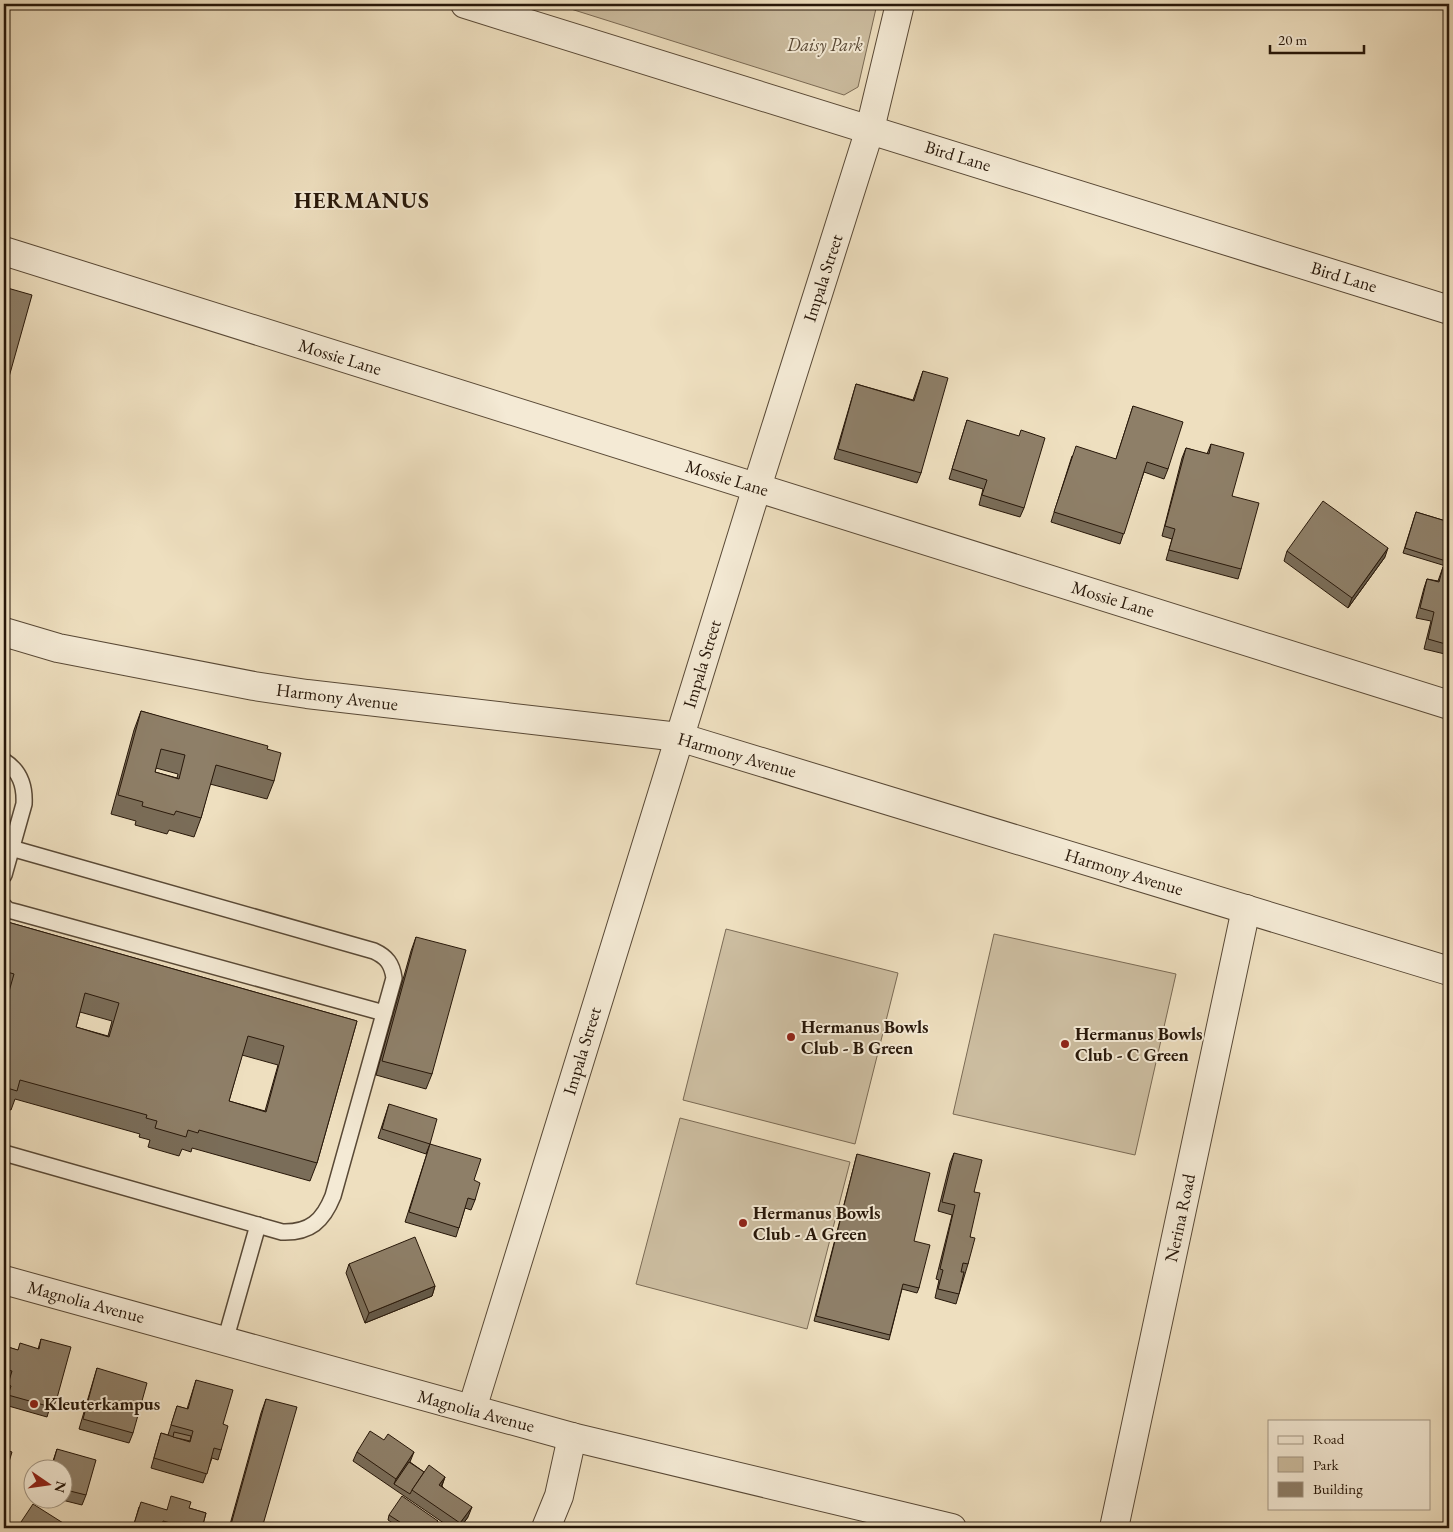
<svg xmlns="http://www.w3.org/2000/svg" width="1453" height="1532" font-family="'EB Garamond',serif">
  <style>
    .green { fill: #ccbda0; stroke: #7a6a54 }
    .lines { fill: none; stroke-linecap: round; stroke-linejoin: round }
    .service-casing { stroke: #594936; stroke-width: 18 }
    .minor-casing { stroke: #594936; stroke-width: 30 }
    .service { stroke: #f4ead5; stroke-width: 15 }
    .minor { stroke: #f4ead5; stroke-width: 28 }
    .wall { fill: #7a6d59; stroke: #271709; fill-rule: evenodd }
    .shaded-wall { fill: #635949; stroke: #271709 }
    .building { fill: #8e7f68; stroke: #271709; fill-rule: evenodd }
    .poi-dot { fill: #8f2418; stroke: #f4ead5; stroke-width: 2 }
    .labels { text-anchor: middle; stroke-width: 4; stroke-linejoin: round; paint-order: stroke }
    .park-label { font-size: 18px; font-style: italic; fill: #594936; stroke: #f4ead5 }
    .street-label { font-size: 18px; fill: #271709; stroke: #f4ead5 }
    .poi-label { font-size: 18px; font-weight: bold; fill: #271709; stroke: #f4ead5; text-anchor: start }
    .district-label { font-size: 22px; font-weight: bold; letter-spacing: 1px; fill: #271709; stroke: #f4ead5 }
  </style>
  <rect width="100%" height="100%" fill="#eedfbf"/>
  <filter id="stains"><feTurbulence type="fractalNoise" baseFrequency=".004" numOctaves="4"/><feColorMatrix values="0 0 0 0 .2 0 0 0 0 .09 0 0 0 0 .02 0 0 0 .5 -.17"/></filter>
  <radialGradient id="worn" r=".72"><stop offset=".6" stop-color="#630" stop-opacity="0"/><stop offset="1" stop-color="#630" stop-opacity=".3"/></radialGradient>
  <g class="green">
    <polygon points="555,4 877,4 858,87 844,95"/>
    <polygon points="726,929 898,973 855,1144 683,1100"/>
    <polygon points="994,934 1176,974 1135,1155 953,1114"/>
    <polygon points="680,1118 850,1162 807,1329 636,1284"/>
  </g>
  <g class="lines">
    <defs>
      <g id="service">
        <path d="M4,761C20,771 25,785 24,804L4,875"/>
        <polyline points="4,906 8,910 16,912 384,1013"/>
        <path d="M4,1153L282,1232C310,1233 323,1221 333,1196L394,978C392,964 387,957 374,951L11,848"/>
        <polyline points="225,1341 258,1225"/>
      </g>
      <g id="minor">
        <polyline points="465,4 1449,310"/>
        <polyline points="4,251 1449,705"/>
        <polyline points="4,632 58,648 254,686 307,694 679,737 1449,971"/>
        <polyline points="4,1280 572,1437 952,1528"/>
        <polyline points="472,1409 757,487 870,129 900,4"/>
        <polyline points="546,1528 559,1496 572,1437"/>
        <polyline points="1114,1528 1246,909"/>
      </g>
    </defs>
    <use href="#service" class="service-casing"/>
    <use href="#minor" class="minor-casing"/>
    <use href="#service" class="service"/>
    <use href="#minor" class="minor"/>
  </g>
  <g class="wall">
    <polygon points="4,287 9,377 6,387 4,386"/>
    <polygon points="923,371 921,473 917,483 834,459 856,384 913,400"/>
    <polygon points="1133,406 1168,469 1164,479 1144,472 1120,544 1051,522 1072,456 1116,459"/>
    <polygon points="967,420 1024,508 1020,517 979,505 983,489 949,479"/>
    <polygon points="1211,444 1232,496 1241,569 1238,579 1166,560 1172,539 1162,536 1182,458 1186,448 1207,454"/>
    <polygon points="1416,512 1449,522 1449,567 1403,553"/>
    <polygon points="1287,551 1385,557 1348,608 1284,561"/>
    <polygon points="1443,567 1449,569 1449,655 1424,649 1431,621 1416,618 1424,588 1427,579 1438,581"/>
    <path d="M141,711L267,749L274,781L267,799L210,784L201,818L194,837L169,830L167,834L135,825L136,821L111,814L134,730ZM156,768L178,774L177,778L155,772Z"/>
    <path d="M4,921L357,1021L317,1163L310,1181L192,1148L191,1152L182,1149L179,1156L148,1147L150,1140L139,1137L140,1134L15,1099L11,1110L4,1108V1003L7,992L4,991ZM80,1012L112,1021L108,1036L76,1027ZM242,1055L278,1065L265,1111L229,1101Z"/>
    <polygon points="416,937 432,1074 426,1089 376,1075 411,951"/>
    <polygon points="389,1104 430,1144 426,1154 378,1138"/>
    <polygon points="430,1144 474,1180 475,1200 471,1210 465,1208 456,1237 405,1222"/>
    <polygon points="954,1153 974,1192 970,1237 968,1264 956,1304 935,1298 939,1280 936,1279 952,1215 938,1211 950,1163"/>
    <polygon points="857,1154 914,1241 919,1288 917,1293 902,1289 889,1340 814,1321"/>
    <polygon points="349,1264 435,1286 432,1296 365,1323 346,1273"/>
    <polygon points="41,1339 57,1398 53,1408 50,1407 47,1417 5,1405 7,1395 4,1394 8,1380 4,1379 4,1358 8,1347 17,1350 38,1349"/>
    <polygon points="97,1368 133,1433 129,1443 79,1429 94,1378"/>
    <polygon points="196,1380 223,1424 221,1450 218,1460 212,1458 203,1483 151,1468 161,1433 168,1435 177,1406 187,1409"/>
    <polygon points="266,1399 262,1528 229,1528 261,1413"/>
    <polygon points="57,1449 86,1495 82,1505 62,1500 62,1470 50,1470"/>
    <polygon points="357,1452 410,1462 424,1472 445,1477 442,1486 468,1517 460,1528 451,1528 353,1461"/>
    <polygon points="139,1507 166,1510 189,1508 206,1513 202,1528 169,1528 162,1526 162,1528 133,1528"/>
    <polygon points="389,1515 438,1521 434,1528 400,1528 388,1520"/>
  </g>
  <g class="shaded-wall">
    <polygon points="1388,548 1385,557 1348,608 1352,598"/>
    <polygon points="435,1286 432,1296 365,1323 369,1313"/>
    <polygon points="414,1452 410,1462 395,1484 394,1484 396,1479"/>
    <polygon points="445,1477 441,1487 439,1485"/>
    <polygon points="472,1507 468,1517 460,1528 458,1528 460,1523"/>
  </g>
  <g class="building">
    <polygon points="4,287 32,295 9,377 4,376"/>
    <polygon points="923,371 948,378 921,473 838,449 856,384 914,401"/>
    <polygon points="1133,406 1183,422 1168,469 1147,462 1124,534 1054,512 1076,446 1116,459"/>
    <polygon points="967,420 1019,436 1021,430 1045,438 1024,508 982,495 987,480 952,469"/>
    <polygon points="1211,444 1244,453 1232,496 1259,503 1241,569 1169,550 1175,529 1165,526 1186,448 1209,454"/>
    <polygon points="1323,501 1388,548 1352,598 1287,551"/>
    <polygon points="1416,512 1449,522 1449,562 1405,548"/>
    <polygon points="1443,567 1449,569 1449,645 1428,639 1434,612 1420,608 1427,579 1439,582"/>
    <path d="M141,711L268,746L267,749L281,753L274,781L216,765L201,818L176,811L174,815L142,806L143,802L118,795ZM161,749L185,755L179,779L155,772Z"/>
    <path d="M4,921L357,1021L317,1163L199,1130L198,1133L188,1130L186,1137L155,1128L157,1121L146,1118L147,1115L20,1080L17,1091L4,1087V1009L14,974L4,971ZM85,993L119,1003L109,1037L76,1027ZM248,1036L284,1046L266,1112L229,1101Z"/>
    <polygon points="416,937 466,950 432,1074 382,1061"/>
    <polygon points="389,1104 437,1119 430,1144 382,1129"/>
    <polygon points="430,1144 481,1159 474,1180 480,1183 475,1200 468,1198 459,1228 409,1212"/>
    <polygon points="954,1153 982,1160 974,1192 980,1193 970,1237 975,1238 968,1264 963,1263 961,1272 964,1272 959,1294 938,1289 943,1270 940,1269 955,1205 942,1202"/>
    <polygon points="857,1154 930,1173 914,1241 930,1245 919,1288 903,1284 890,1335 816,1316"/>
    <polygon points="415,1237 435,1286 369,1313 349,1264"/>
    <polygon points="41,1339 71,1347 57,1398 53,1398 51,1407 8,1395 11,1386 8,1384 12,1371 4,1369 4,1361 8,1347 18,1350 20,1343 39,1349"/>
    <polygon points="97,1368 147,1383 133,1433 83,1419"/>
    <polygon points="196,1380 233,1390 223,1424 228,1426 221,1450 214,1448 207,1474 154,1458 161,1433 190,1442 193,1431 171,1425 177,1406 188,1409"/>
    <polygon points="266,1399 297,1407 262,1528 230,1528"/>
    <polygon points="370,1431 384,1440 388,1434 414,1452 396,1479 357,1452"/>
    <polygon points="174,1432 191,1436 190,1441 173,1437"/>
    <polygon points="4,1449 12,1452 4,1478"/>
    <polygon points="57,1449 96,1460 86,1495 62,1489 62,1470 51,1470"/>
    <polygon points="409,1462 424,1472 412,1490 410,1494 394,1484"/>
    <polygon points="429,1465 445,1477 439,1485 472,1507 460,1523 412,1490"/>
    <polygon points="171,1496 191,1502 189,1508 206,1513 202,1528 191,1525 190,1528 189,1528 163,1521 162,1528 138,1528 133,1527 141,1502 167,1510"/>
    <polygon points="402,1496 438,1521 433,1528 409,1528 389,1515"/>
    <polygon points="33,1504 71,1528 17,1528"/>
  </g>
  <g class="poi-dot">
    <circle cx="791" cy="1037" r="5"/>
    <circle cx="1065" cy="1044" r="5"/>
    <circle cx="743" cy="1223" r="5"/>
    <circle cx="34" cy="1404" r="5"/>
  </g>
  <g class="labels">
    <g class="park-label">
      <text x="825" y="51">Daisy Park</text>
    </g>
    <g class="street-label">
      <text transform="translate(958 156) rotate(17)" y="6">Bird Lane</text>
      <text transform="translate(1344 277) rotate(17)" y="6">Bird Lane</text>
      <text transform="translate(823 278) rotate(-72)" y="6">Impala Street</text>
      <text transform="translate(340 357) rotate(17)" y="6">Mossie Lane</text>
      <text transform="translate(727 478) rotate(17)" y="6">Mossie Lane</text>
      <text transform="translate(1113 599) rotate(17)" y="6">Mossie Lane</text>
      <text transform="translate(702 664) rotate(-73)" y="6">Impala Street</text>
      <text transform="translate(337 697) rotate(7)" y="6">Harmony Avenue</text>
      <text transform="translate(737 755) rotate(16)" y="6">Harmony Avenue</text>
      <text transform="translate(1124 872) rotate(17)" y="6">Harmony Avenue</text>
      <text transform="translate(582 1051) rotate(-73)" y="6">Impala Street</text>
      <text transform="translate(1180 1218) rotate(-78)" y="6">Nerina Road</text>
      <text transform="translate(86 1302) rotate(15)" y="6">Magnolia Avenue</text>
      <text transform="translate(476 1411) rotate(15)" y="6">Magnolia Avenue</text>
    </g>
    <g class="poi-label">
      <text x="801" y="1033">Hermanus Bowls<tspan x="801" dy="21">Club - B Green</tspan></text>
      <text x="1075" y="1040">Hermanus Bowls<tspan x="1075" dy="21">Club - C Green</tspan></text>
      <text x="753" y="1219">Hermanus Bowls<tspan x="753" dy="21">Club - A Green</tspan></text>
      <text x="44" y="1410">Kleuterkampus</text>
    </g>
    <g class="district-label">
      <text x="362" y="208">HERMANUS</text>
    </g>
  </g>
  <rect width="1453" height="1532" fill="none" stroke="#eedfbf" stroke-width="20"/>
  <rect x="5" y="5" width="1443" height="1522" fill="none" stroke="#271709" stroke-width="2.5"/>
  <rect x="10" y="10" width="1433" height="1512" fill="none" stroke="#271709"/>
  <rect x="1268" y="1420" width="162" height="90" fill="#f4ead5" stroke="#a29683"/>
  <rect x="1278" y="1436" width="25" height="8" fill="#f4ead5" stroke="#a29683"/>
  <text x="1313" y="1444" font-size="15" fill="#271709">Road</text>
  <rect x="1278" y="1457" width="25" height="15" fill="#ccbda0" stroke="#a29683"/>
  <text x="1313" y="1470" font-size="15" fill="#271709">Park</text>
  <rect x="1278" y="1482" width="25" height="15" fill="#8e7f68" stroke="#a29683"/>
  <text x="1313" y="1494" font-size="15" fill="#271709">Building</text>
  <g transform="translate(48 1484) rotate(103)"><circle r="24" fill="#f4ead5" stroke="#a29683"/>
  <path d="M0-4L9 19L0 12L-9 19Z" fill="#8f2418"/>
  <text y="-8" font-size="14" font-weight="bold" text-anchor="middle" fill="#271709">N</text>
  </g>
  <path d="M1270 45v8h94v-8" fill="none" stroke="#271709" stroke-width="2.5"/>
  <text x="1278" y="45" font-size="15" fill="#271709" stroke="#f4ead5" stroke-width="4" paint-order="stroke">20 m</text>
  <rect width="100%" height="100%" filter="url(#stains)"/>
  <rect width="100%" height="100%" fill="url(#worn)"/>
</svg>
